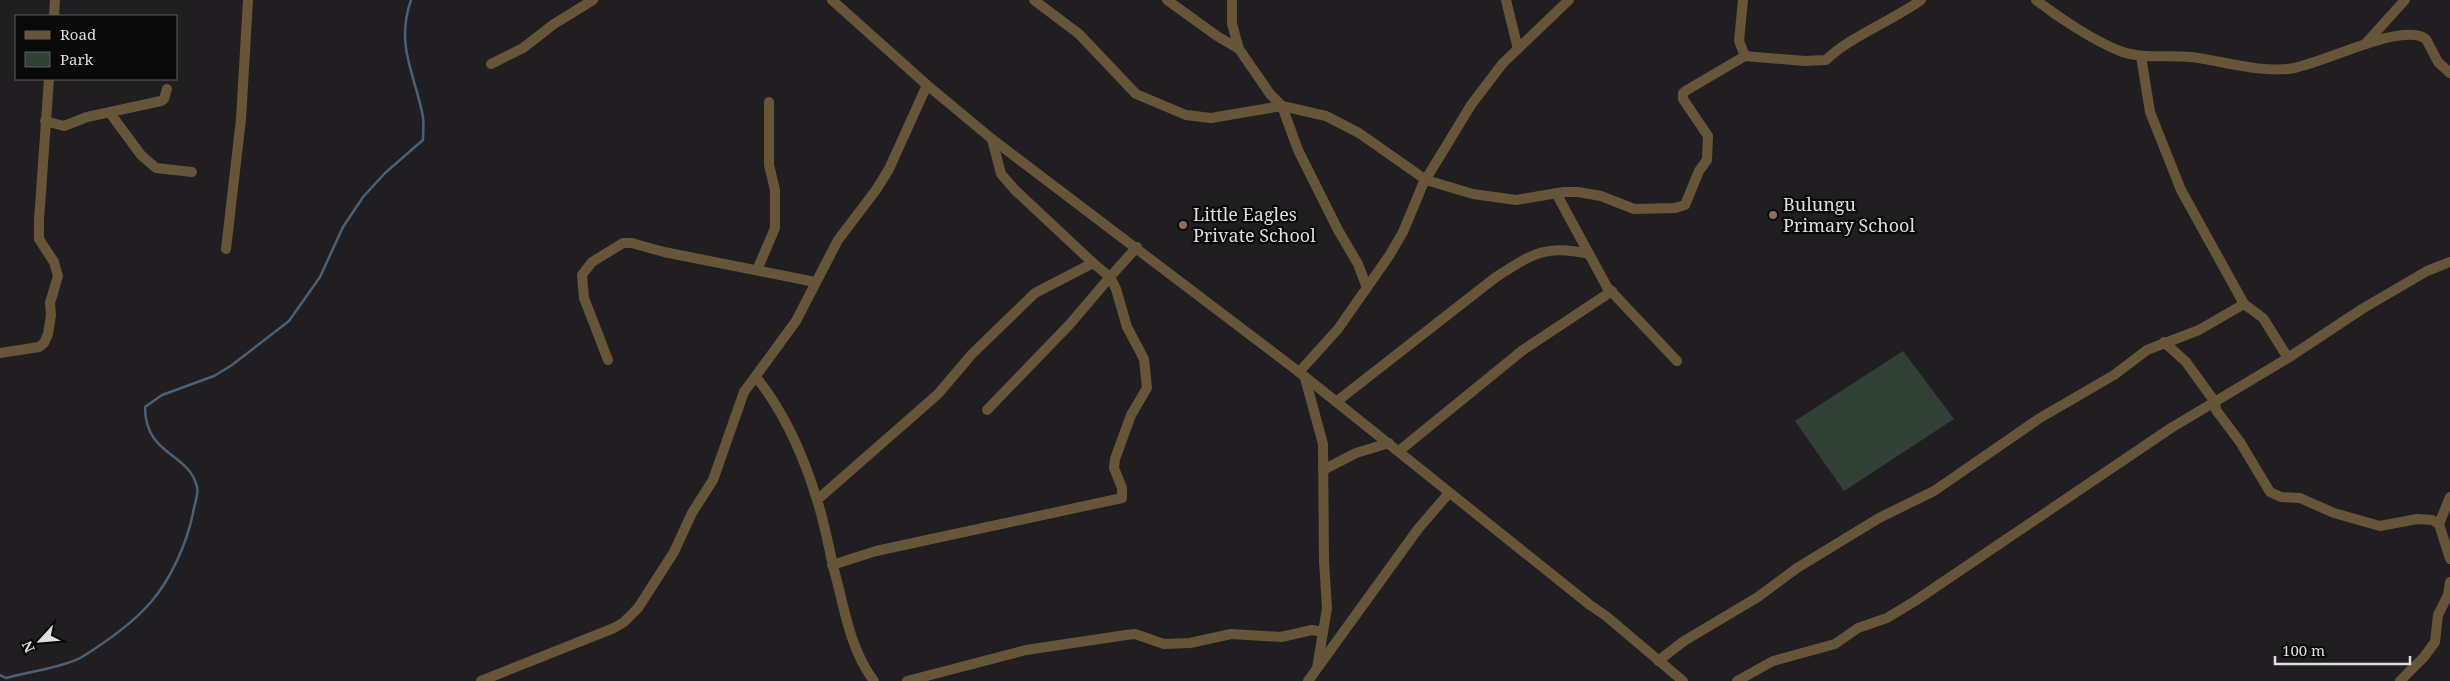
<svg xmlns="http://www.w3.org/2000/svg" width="2450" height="681" font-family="'Noto Serif',serif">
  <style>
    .green { fill: #314136 }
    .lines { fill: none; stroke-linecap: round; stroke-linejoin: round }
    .stream { stroke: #4b5f75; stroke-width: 2.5 }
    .minor { stroke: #665539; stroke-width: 10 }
    .education-dot { fill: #8d6e63; stroke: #0a090a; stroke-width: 2 }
    .labels { text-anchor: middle; stroke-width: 4.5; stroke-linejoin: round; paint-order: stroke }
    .poi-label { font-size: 18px; fill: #dfdddf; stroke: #0a090a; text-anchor: start }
  </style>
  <rect width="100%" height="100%" fill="#211e21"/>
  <polygon class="green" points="1903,351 1954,419 1844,491 1795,421"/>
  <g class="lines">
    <path class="stream" d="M0,675L6,678C27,672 65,667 82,657C106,642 133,623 151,602C171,579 187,543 193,513C194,505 199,494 197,487C189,452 145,456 145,407L162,395L214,376L232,365L289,321L320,277L343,227L363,197L385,173L423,140C423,133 424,124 423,117C415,74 395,46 411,0"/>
    <g class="minor">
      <polyline points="832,0 927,85 992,139 1299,372 1590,605 1606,616 1683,681"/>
      <path d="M1034,0L1079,34L1136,94L1186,115L1211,118L1282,106L1326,116L1359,133L1426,180L1473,194L1516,200L1564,192H1578L1601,196L1634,209L1675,208L1685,205L1699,171L1707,160L1708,136L1683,99V93L1687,90L1745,56L1805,61L1826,60C1851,36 1892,21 1921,0"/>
      <polyline points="1167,0 1217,36 1239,49"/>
      <polyline points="1232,0 1232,24 1239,49 1270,94 1282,106 1298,150 1338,230 1358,264 1367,288"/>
      <polyline points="1506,0 1518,49"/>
      <polyline points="1743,0 1739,41 1745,56"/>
      <path d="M2036,0C2058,17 2094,41 2120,51C2140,59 2168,55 2191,57C2223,61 2256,72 2288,69C2320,66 2400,21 2426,39L2438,62L2450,73"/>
      <polyline points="54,16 55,0"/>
      <polyline points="2366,43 2405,0"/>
      <polyline points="2141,56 2150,112 2181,190 2244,304 2263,318 2288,358"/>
      <polyline points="491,64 523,48 554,24 593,0"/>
      <polyline points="110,113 141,155 156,168 192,172"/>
      <polyline points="45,121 64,126 87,117 161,101 164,99 167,89"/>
      <polyline points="992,139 1001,174 1015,190 1093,263"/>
      <polyline points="1556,193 1607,287 1677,361"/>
      <polyline points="226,249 241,119 248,0"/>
      <polyline points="757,270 775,228 775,190 769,165 769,102"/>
      <polyline points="2164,342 2186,362 2215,402 2216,410 2240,442 2270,492 2281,497 2300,498 2334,513 2380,526 2417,519 2432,520 2439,524"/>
      <polyline points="0,353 39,347 44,343 48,334 51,315 50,303 58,276 54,262 39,239 39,220 49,79"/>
      <polyline points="608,360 584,298 582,275 592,262 623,243 632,243 664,252 815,282"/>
      <polyline points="1299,372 1338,329 1389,256 1403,232 1423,184 1471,105 1503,63 1569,0"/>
      <path d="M756,377C784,412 804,457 817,500C826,527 830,557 838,585C846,618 853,654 874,681"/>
      <polyline points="1305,378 1323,444 1324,561 1327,608 1317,668"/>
      <path d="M1336,402L1496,277C1532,254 1545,244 1589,254"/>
      <polyline points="1399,451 1523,350 1612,291"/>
      <polyline points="1323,470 1356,453 1389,443"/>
      <polyline points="2450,497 2439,524 2450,559"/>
      <polyline points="817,500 938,394 972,354 1035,293 1093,263 1110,277 1137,247"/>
      <polyline points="832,565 876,551 1122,498 1122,488 1114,468 1115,459 1131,415 1147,388 1144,359 1127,327 1116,289 1110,277 1070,324 987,410"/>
      <polyline points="1658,661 1684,641 1758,597 1797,568 1879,518 1934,491 2040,418 2114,375 2147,350 2199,330 2244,304"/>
      <polyline points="481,681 614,628 624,622 638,608 674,552 692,513 713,480 744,392 796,321 838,240 876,190 889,169 927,85"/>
      <polyline points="907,681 1026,650 1126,635 1135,634 1164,644 1190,643 1231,634 1281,637 1312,630 1323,632"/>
      <polyline points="1308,681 1418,529 1449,493"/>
      <polyline points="1737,681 1773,661 1835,644 1858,628 1887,618 1915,601 2171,428 2288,358 2362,309 2427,271 2450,262"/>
      <polyline points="2400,681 2424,657 2435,642 2438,615 2448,595 2450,582"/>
    </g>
  </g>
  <g class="education-dot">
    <circle cx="1773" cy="215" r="5"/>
    <circle cx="1183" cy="225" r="5"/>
  </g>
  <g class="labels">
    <g class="poi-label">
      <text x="1783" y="211">Bulungu<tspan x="1783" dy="21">Primary School</tspan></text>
      <text x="1193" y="221">Little Eagles<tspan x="1193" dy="21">Private School</tspan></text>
    </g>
  </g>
  <rect x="15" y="15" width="162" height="65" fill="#0a090a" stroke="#5f5e5f"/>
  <rect x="25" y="31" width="25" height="8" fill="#665539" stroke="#5f5e5f"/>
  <text x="60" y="40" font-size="15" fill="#dfdddf">Road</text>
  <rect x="25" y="52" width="25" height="15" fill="#314136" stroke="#5f5e5f"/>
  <text x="60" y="65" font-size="15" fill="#dfdddf">Park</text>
  <g transform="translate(40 641) rotate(244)" stroke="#0a090a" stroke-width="4" paint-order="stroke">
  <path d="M0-4L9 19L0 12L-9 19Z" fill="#dfdddf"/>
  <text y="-8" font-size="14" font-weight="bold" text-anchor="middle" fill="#dfdddf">N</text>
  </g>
  <path d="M2275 656v8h135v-8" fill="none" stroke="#dfdddf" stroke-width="2.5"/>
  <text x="2282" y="656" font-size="15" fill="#dfdddf" stroke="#0a090a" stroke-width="4" paint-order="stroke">100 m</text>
</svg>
